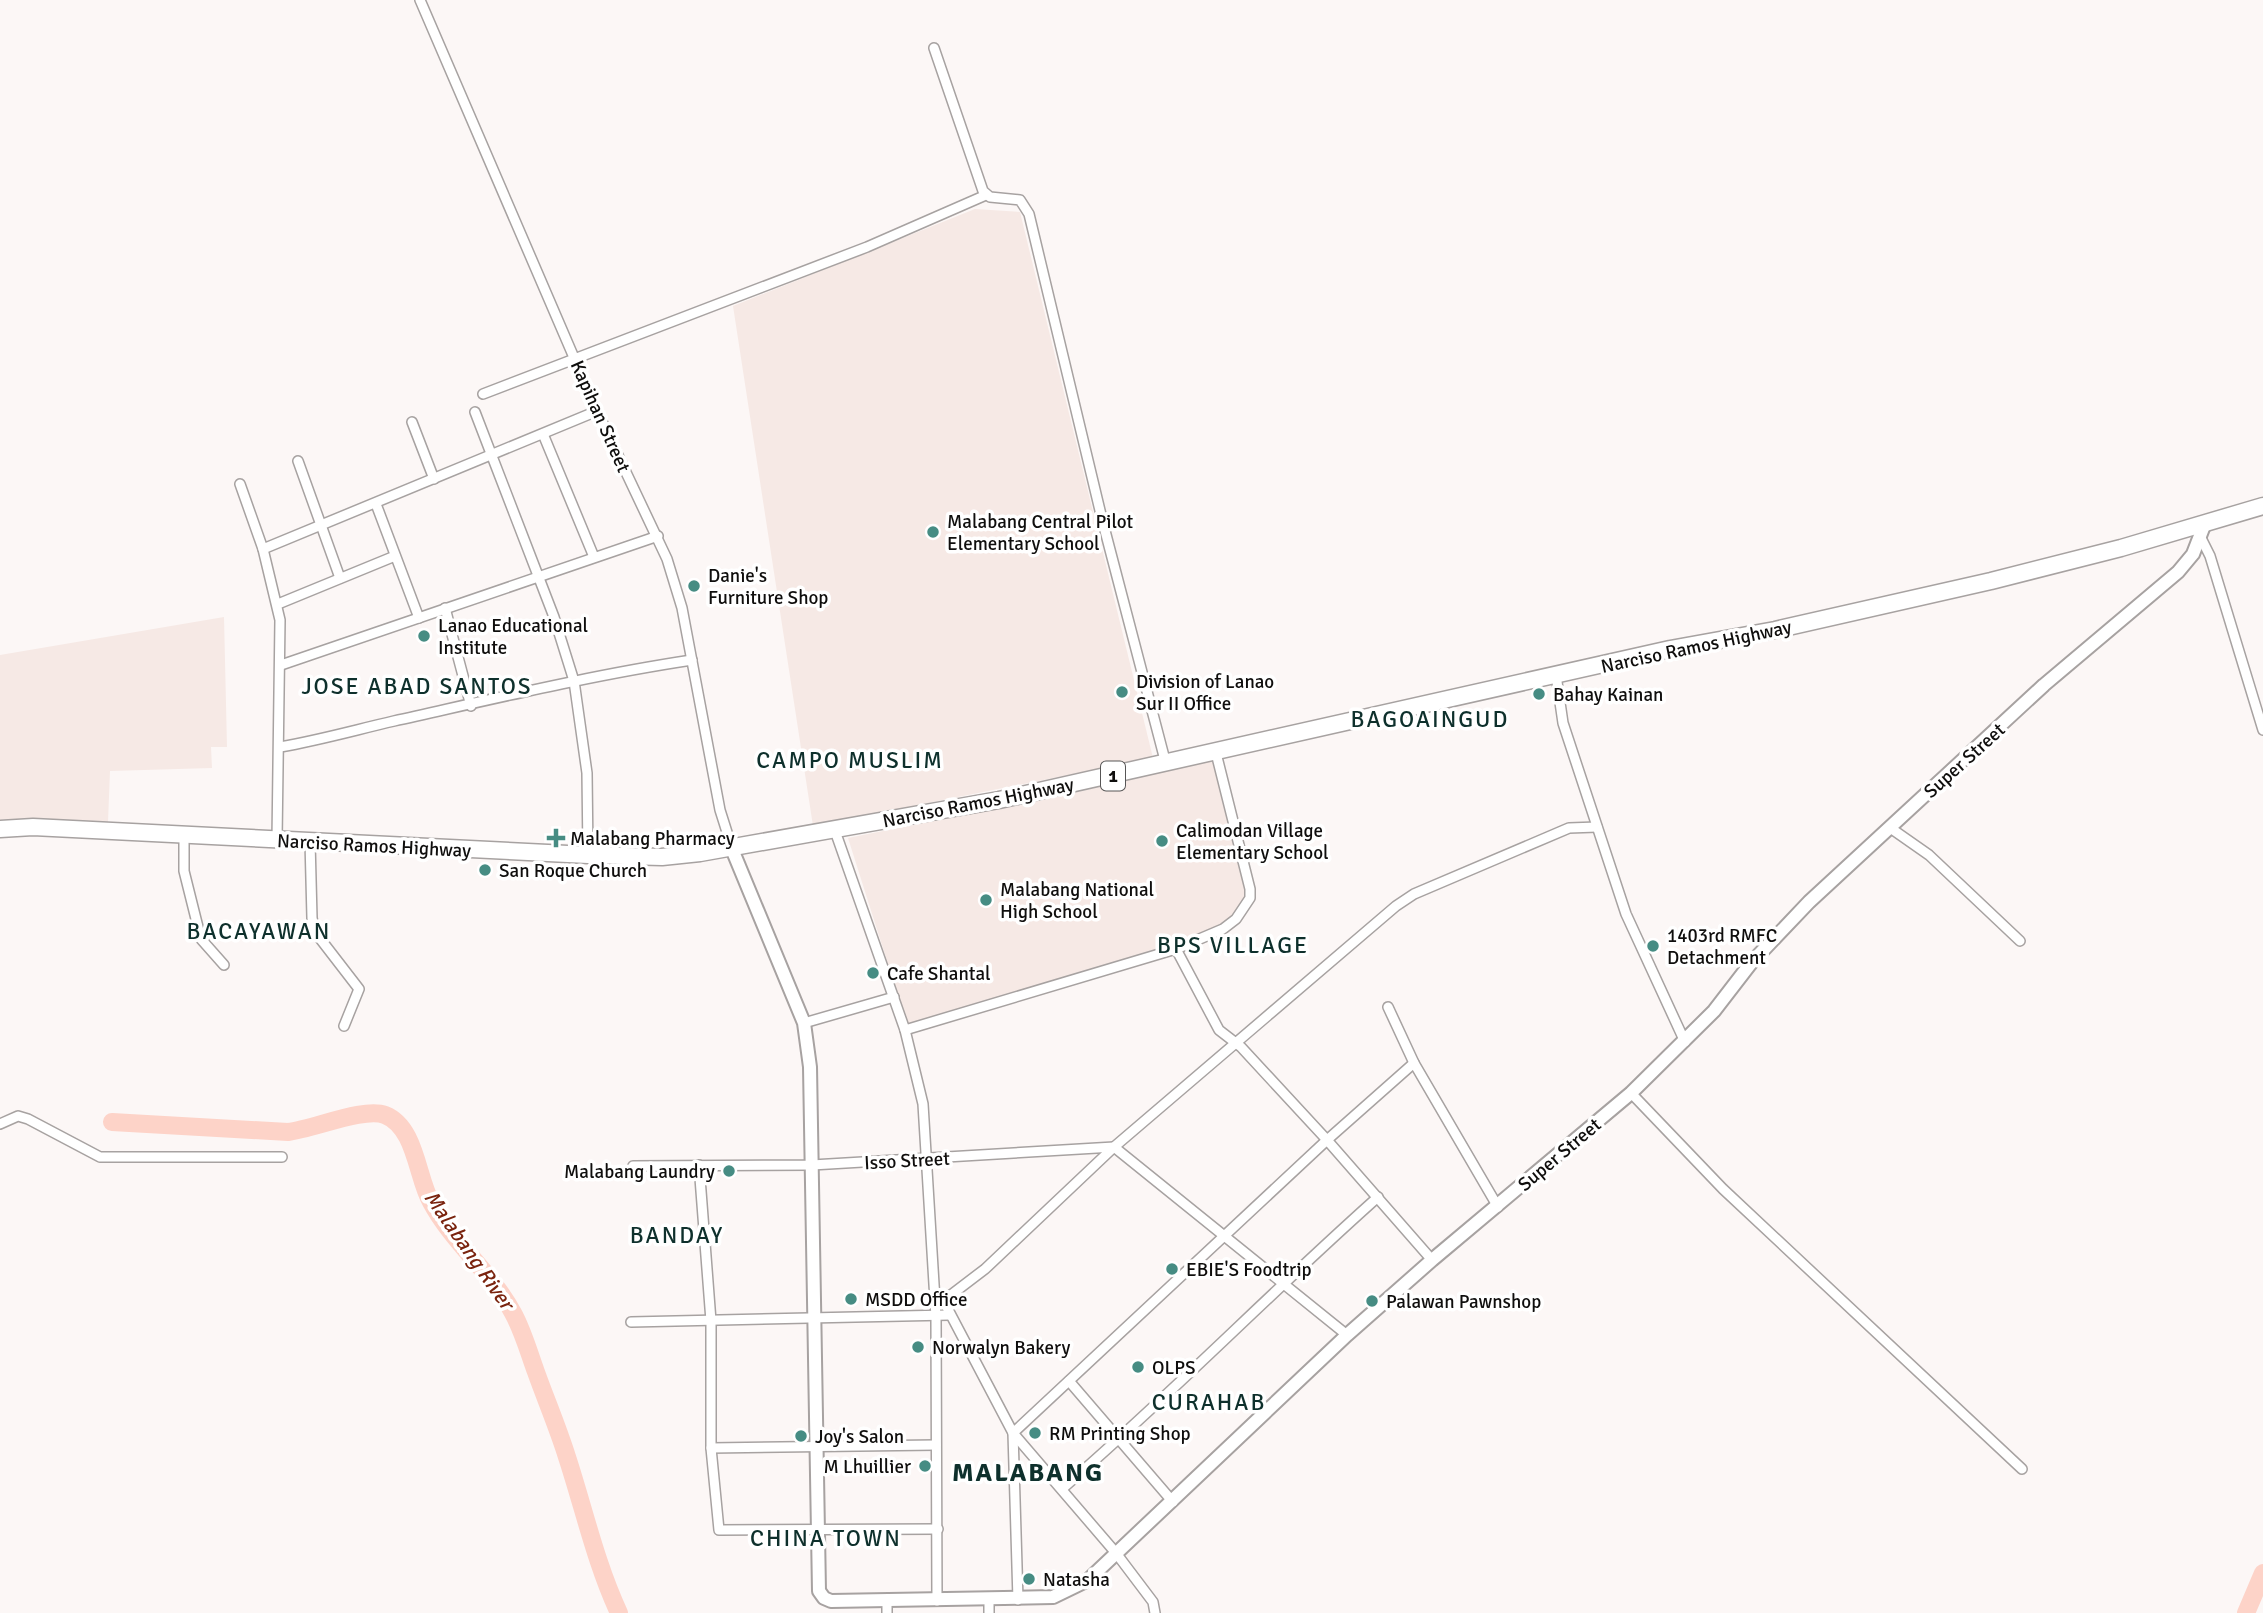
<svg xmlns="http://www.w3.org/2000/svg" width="2263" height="1613" font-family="Signika,sans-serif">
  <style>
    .built { fill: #f6e9e5 }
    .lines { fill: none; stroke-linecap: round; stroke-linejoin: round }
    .river { stroke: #fdd3c8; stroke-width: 18 }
    .minor-casing { stroke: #a7a2a1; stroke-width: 12 }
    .tertiary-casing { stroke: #a7a2a1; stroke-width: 16 }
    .trunk-casing { stroke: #a7a2a1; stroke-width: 19 }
    .minor { stroke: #fff; stroke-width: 9 }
    .tertiary { stroke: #fff; stroke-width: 12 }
    .trunk { stroke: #fff; stroke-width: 16 }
    .poi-dot { fill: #468c83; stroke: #fff; stroke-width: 2.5 }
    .labels { text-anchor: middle; stroke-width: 7; stroke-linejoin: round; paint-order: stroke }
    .shield { fill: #fff; stroke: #575656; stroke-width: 2 }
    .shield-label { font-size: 18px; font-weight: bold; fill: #0f0e0d }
    .street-label { font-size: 19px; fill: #0f0e0d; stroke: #fff }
    .poi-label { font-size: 19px; fill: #0f0e0d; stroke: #fff; text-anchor: start }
    .water-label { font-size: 21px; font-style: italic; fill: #7a240f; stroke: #fff }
    .quarter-label { font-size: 23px; letter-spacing: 2px; fill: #0e302c; stroke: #fff }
    .district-label { font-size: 26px; font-weight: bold; letter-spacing: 2px; fill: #0e302c; stroke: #fff }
  </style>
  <rect width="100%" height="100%" fill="#fcf7f6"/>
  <g class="built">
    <polygon points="975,209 1020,212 1153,758 813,826 733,306"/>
    <polygon points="224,617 227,747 211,747 212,768 110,771 108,822 0,821 0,655"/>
    <polygon points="1214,760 1247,890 1247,899 1241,909 1221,926 1197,937 907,1024 848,838 1078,792"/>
  </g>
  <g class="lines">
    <g class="river">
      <path d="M112,1122L288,1132C314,1129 364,1107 385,1115C416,1127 417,1178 431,1202C453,1243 491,1272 513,1313C523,1331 529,1353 536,1372C546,1400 558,1428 567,1457C584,1509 596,1564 619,1613"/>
      <polyline points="2246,1613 2263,1573"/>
    </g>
    <defs>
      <g id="minor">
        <polyline points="420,0 597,411 667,559 682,608 720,810 732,848"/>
        <polyline points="934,48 983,191 990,197 1020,200 1029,214 1103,523 1166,764"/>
        <polyline points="483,394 867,247 986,195"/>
        <polyline points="475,412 554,617 574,681 587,773 588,855"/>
        <polyline points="412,422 434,479"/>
        <polyline points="543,434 594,557"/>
        <polyline points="298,461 340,578"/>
        <polyline points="240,484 263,549 280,620 277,840"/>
        <polyline points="376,504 419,618"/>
        <polyline points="2200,536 2210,556 2263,730"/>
        <polyline points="263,549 597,411"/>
        <polyline points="278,604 395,556"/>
        <polyline points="445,608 471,706"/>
        <polyline points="281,665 658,536"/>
        <polyline points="1556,675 1563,723 1626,914 1685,1042"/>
        <path d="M280,747C320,740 355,730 394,721C493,699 592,675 692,660"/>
        <polyline points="1889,827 1929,855 2020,941"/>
        <polyline points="834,828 905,1030 923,1104 936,1317 937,1601"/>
        <polyline points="184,836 184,871 201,939 224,965"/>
        <polyline points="310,841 312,918 315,932 359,989 344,1026"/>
        <polyline points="1176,949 1219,1030 1241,1047 1327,1140 1432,1260"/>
        <polyline points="1388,1007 1414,1063 1498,1207"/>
        <polyline points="804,1023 894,997"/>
        <polyline points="905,1030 1176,949 1223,929 1236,919 1250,898 1250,889 1216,753"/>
        <polyline points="1631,1093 1723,1189 2022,1469"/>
        <polyline points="0,1124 18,1116 28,1119 100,1157 282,1157"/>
        <polyline points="699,1165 711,1321 711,1448 719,1530 938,1529"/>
        <polyline points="633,1166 812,1165 1114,1147 1347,1335"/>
        <polyline points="942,1298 1013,1433 1116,1553 1153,1602 1155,1613"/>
        <polyline points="943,1301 985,1269 1114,1147 1396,906 1414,894 1569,828 1597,827"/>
        <polyline points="631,1322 949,1315"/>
        <polyline points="1069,1381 1173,1502"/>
        <polyline points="711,1448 936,1445"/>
        <path d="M1063,1488C1171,1395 1271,1292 1378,1197"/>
        <polyline points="887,1600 887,1613"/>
        <polyline points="989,1600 989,1613"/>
        <polyline points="1018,1600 1013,1433 1327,1140 1414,1063"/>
      </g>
      <polyline id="tertiary" points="732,849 804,1023 810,1067 819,1591 824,1598 831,1601 1053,1597 1088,1580 1347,1335 1432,1260 1631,1093 1714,1011 1751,963 1809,902 2044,685 2178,572 2193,554 2205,523"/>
      <polyline id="trunk" points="0,829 33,827 588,855 662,857 700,853 999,800 1670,649 1775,630 1991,581 2121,548 2263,506"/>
    </defs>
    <use href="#minor" class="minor-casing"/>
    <use href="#tertiary" class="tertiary-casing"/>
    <use href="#trunk" class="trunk-casing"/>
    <use href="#minor" class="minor"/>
    <use href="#tertiary" class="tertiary"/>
    <use href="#trunk" class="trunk"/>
  </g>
  <g class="poi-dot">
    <circle cx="933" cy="532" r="7"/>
    <circle cx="694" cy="586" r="7"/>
    <circle cx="424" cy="636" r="7"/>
    <circle cx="1122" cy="692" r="7"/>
    <circle cx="1539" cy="694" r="7"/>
    <path d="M552.5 827.5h7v7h7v7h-7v7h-7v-7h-7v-7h7z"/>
    <circle cx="1162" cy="841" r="7"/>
    <circle cx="485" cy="870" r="7"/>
    <circle cx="986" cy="900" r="7"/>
    <circle cx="1653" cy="946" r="7"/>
    <circle cx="873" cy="973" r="7"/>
    <circle cx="729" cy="1171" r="7"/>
    <circle cx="1172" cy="1269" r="7"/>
    <circle cx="851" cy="1299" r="7"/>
    <circle cx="1372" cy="1301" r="7"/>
    <circle cx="918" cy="1347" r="7"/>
    <circle cx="1138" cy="1367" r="7"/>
    <circle cx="1035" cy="1433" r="7"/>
    <circle cx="801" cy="1436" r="7"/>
    <circle cx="925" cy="1466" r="7"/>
    <circle cx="1029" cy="1579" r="7"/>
  </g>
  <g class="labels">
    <rect class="shield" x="1101" y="761.5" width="24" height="29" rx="5"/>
    <g class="shield-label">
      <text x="1113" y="782">1</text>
    </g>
    <g class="street-label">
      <text transform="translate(601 416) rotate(66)" y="7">Kapihan Street</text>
      <text transform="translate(1696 646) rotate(-12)" y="7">Narciso Ramos Highway</text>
      <text transform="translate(1964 760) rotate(-42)" y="7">Super Street</text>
      <text transform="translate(978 802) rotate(-11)" y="7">Narciso Ramos Highway</text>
      <text transform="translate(374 845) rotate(3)" y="7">Narciso Ramos Highway</text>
      <text transform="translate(1559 1154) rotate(-40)" y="7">Super Street</text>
      <text transform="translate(907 1160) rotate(-3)" y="7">Isso Street</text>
    </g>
    <g class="poi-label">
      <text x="947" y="528">Malabang Central Pilot<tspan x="947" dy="22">Elementary School</tspan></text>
      <text x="708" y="582">Danie's<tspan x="708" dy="22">Furniture Shop</tspan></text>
      <text x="438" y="632">Lanao Educational<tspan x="438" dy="22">Institute</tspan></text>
      <text x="1136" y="688">Division of Lanao<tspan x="1136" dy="22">Sur II Office</tspan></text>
      <text x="1553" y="701">Bahay Kainan</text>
      <text x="1176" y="837">Calimodan Village<tspan x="1176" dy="22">Elementary School</tspan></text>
      <text x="570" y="845">Malabang Pharmacy</text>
      <text x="499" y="877">San Roque Church</text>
      <text x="1000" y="896">Malabang National<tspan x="1000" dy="22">High School</tspan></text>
      <text x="1667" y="942">1403rd RMFC<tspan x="1667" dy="22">Detachment</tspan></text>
      <text x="887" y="980">Cafe Shantal</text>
      <text x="715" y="1178" text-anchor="end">Malabang Laundry</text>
      <text x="1186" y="1276">EBIE'S Foodtrip</text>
      <text x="865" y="1306">MSDD Office</text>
      <text x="1386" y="1308">Palawan Pawnshop</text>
      <text x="932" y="1354">Norwalyn Bakery</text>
      <text x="1152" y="1374">OLPS</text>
      <text x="1049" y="1440">RM Printing Shop</text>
      <text x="815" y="1443">Joy's Salon</text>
      <text x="911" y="1473" text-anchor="end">M Lhuillier</text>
      <text x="1043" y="1586">Natasha</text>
    </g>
    <g class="water-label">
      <text transform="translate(469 1250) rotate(55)" y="7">Malabang River</text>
    </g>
    <g class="quarter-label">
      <text x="417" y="694">JOSE ABAD SANTOS</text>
      <text x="1430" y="727">BAGOAINGUD</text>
      <text x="850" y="768">CAMPO MUSLIM</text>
      <text x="259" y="939">BACAYAWAN</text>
      <text x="1233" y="953">BPS VILLAGE</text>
      <text x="677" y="1243">BANDAY</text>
      <text x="1209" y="1410">CURAHAB</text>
      <text x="826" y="1546">CHINA TOWN</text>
    </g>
    <g class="district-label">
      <text x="1028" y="1481">MALABANG</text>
    </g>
  </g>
</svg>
